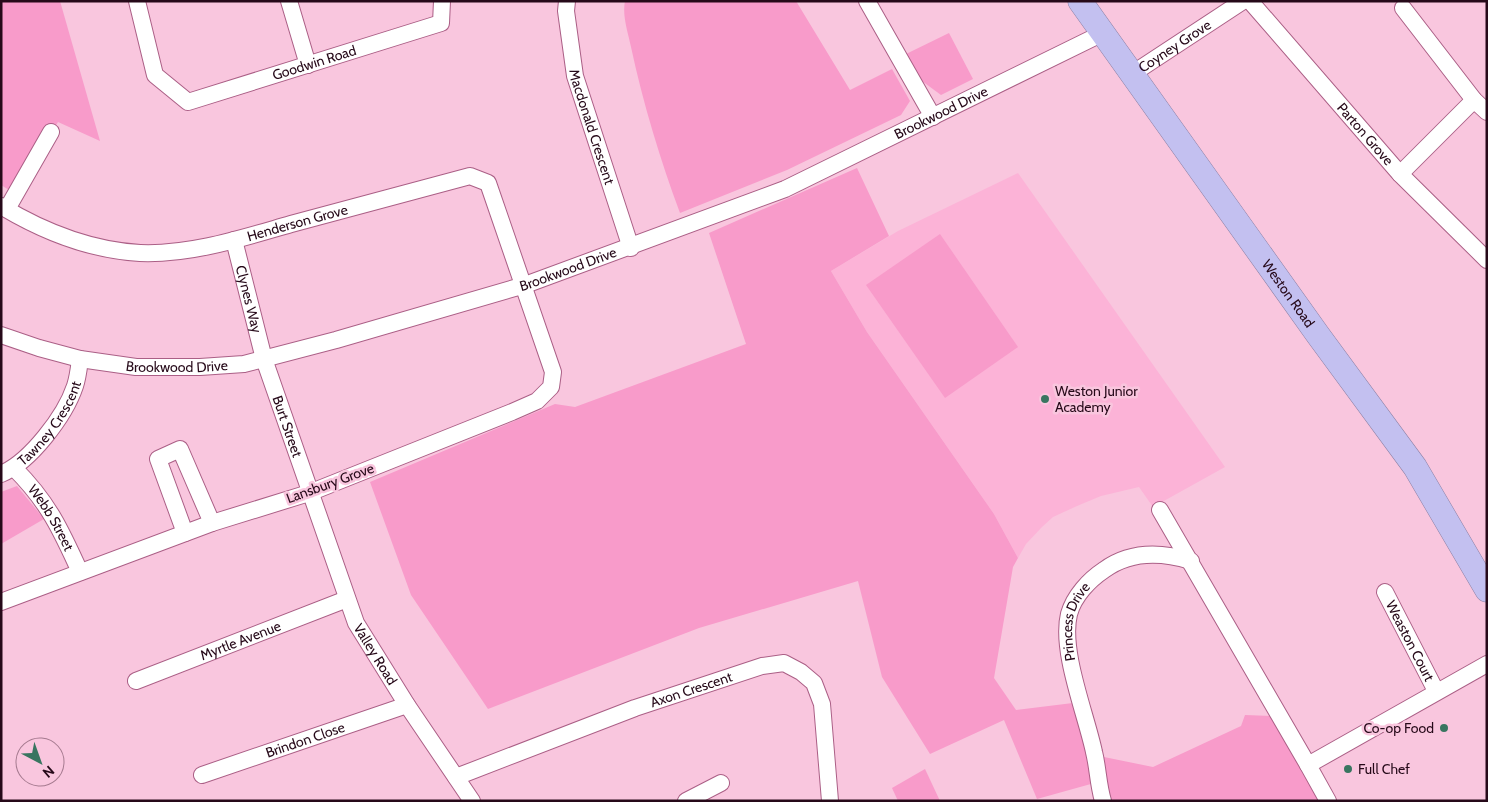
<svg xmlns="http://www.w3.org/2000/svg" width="1488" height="802" font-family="Cabin,sans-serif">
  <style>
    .built { fill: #fcb3d7 }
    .green { fill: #f89bca }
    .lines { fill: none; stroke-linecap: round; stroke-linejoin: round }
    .minor-casing { stroke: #ab5f86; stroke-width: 18 }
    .highway-casing { stroke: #8c80a5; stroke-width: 25 }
    .minor { stroke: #fff; stroke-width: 16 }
    .highway { stroke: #c3c0f0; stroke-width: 24 }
    .poi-dot { fill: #397560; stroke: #f9c6de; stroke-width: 2 }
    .labels { text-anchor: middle; stroke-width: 5; stroke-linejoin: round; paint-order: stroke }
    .street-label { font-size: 14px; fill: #260919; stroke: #f9c6de }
    .poi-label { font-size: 14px; fill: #260919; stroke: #f9c6de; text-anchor: start }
  </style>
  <rect width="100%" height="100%" fill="#f9c6de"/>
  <polygon class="built" points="1018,173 1225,467 1153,507 1139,487 1101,496 1077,506 1053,517 1042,527 1026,544 1018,558 994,514 867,332 831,271 898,231"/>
  <g class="green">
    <polygon points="1,1 60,1 100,141 58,122 14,193 1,185"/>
    <path d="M625,1H796L850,90L892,69L910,101L901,115L787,170L680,213C660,159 643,103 631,47C628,32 622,16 625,1Z"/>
    <polygon points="949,33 973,79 941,95 922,81 906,54"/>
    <polygon points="857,168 889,236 831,271 867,332 994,514 1018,558 1013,567 994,678 1016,710 1081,702 1098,782 1037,799 1004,720 930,754 882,677 858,581 699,628 488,709 411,595 370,482 555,404 575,407 746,344 709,233"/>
    <polygon points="940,234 1018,347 945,398 866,285"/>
    <polygon points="17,486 44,519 1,544 1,492"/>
    <polygon points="1245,715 1272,716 1309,775 1319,801 1111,801 1105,778 1104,757 1153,767 1241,726"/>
    <polygon points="925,769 940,801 898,801 892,788"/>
  </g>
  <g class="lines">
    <defs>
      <g id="minor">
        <path id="s1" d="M137,1L155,75L188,102L441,23L442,1"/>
        <polyline points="289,1 308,65"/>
        <path id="s2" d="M567,1L566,11L575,76L631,248"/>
        <polyline points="867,1 933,117"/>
        <path id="s3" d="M1250,1L1400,174L1487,260"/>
        <polyline points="1403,8 1474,100 1487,112"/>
        <path id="s4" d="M1132,74L1243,1"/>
        <polyline points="1400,174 1474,100"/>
        <path id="s5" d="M1,206C44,232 90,250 140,253C191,255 242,238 291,224C351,208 411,192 470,176L488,183L553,372L551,387L537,401L512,412L309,493L212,523L1,602"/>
        <polyline points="7,209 51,132"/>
        <path id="s6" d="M234,240L264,359L356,623L407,705L472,801"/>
        <path id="s7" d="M1,335L39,348L80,359L136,367H200L244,364L336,340L525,285L785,189L1103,33"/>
        <path id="s8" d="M15,469C48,502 61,530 80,572"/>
        <path id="s9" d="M1,474C30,462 65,416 75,386C78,377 79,367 80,359"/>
        <polyline points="1160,510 1308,765"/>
        <polyline points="185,533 158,459 180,449 212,523"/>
        <path id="s10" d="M1385,592L1436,691"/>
        <path id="s11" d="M136,681L347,599"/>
        <path id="s12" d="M202,775L407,705"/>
        <path id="s13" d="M456,777L635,708L762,666L784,663L801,672L814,683L822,704L830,801"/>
        <polyline points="686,801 721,783"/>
        <path id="s14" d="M1103,801C1098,784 1098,768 1094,752C1086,714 1060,651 1069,614C1074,596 1089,580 1104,570C1130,551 1162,552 1191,561"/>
        <polyline points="1328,801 1308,765 1487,664"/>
      </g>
      <g id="highway">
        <path id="s15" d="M1080,1L1318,335L1415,467L1487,590"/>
      </g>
    </defs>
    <use href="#minor" class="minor-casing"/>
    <use href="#highway" class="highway-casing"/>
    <use href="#minor" class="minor"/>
    <use href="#highway" class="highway"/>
  </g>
  <g class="poi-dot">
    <circle cx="1045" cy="399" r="5"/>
    <circle cx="1444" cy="728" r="5"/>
    <circle cx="1348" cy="769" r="5"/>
  </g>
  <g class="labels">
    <g class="street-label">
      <text dy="5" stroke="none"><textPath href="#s4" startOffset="51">Coyney Grove</textPath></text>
      <text dy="5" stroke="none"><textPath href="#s1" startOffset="251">Goodwin Road</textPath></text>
      <text dy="5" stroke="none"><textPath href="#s7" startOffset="990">Brookwood Drive</textPath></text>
      <text dy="5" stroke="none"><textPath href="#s2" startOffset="129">Macdonald Crescent</textPath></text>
      <text dy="5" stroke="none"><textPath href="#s3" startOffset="176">Parton Grove</textPath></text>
      <text dy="5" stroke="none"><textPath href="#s5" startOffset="309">Henderson Grove</textPath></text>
      <text dy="5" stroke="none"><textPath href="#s7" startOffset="585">Brookwood Drive</textPath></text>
      <text dy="5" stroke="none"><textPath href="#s15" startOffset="359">Weston Road</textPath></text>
      <text dy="5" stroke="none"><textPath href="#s6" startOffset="61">Clynes Way</textPath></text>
      <text dy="5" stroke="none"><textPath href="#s7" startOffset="180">Brookwood Drive</textPath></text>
      <text dy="5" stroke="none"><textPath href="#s9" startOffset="72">Tawney Crescent</textPath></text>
      <text dy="5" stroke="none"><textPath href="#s6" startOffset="194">Burt Street</textPath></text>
      <text transform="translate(330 483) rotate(-20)" y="5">Lansbury Grove</text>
      <text dy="5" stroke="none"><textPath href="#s8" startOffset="61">Webb Street</textPath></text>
      <text dy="5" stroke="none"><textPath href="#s14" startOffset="185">Princess Drive</textPath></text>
      <text dy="5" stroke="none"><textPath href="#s11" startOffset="112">Myrtle Avenue</textPath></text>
      <text dy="5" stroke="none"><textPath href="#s10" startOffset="55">Weaston Court</textPath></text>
      <text dy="5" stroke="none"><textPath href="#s6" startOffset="439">Valley Road</textPath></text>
      <text dy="5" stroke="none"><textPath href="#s13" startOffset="251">Axon Crescent</textPath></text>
      <text dy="5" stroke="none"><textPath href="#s12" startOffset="109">Brindon Close</textPath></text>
    </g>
    <g class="poi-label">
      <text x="1055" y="396">Weston Junior<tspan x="1055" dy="16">Academy</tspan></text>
      <text x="1434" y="733" text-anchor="end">Co-op Food</text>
      <text x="1358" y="774">Full Chef</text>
    </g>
  </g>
  <rect width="1488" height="802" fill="none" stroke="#260919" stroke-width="5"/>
  <g transform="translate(40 762) rotate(139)"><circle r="24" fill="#f9c6de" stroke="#a57a8f"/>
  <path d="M0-4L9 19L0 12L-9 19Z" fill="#397560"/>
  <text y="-8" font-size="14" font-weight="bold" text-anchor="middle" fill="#260919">N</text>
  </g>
</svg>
